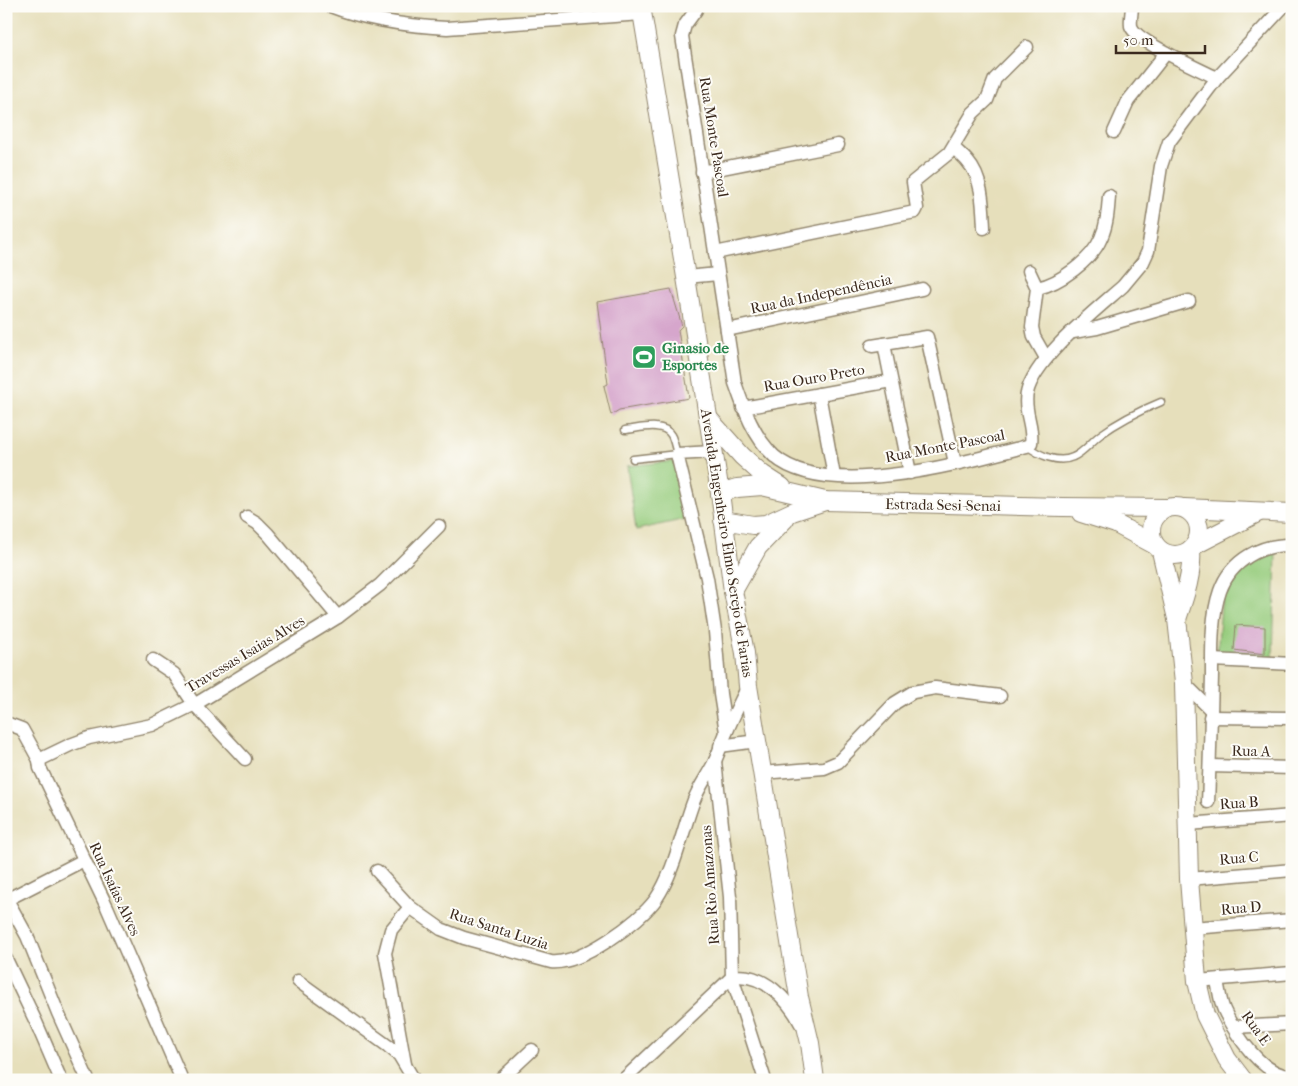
<svg xmlns="http://www.w3.org/2000/svg" width="1298" height="1086" font-family="'IM FELL French Canon',serif">
  <style>
    .green { fill: #96cc7d; stroke: #687b4e }
    .building { fill: #d6a6cc }
    .lines { fill: none; stroke-linecap: round; stroke-linejoin: round }
    .lane-casing { stroke: #90846c; stroke-width: 9 }
    .street-casing { stroke: #90846c; stroke-width: 15 }
    .secondary-casing { stroke: #90846c; stroke-width: 20 }
    .lane { stroke: #fff; stroke-width: 6 }
    .street { stroke: #fff; stroke-width: 12 }
    .secondary { stroke: #fff; stroke-width: 18 }
    .labels { text-anchor: middle; stroke-width: 4; stroke-linejoin: round; paint-order: stroke }
    .street-label { font-size: 15px; fill: #3b2a1e; stroke: #fdfcf7 }
    .leisure-label { font-size: 15px; font-weight: bold; fill: #27864d; stroke: #fdfcf7; text-anchor: start }
  </style>
  <rect width="100%" height="100%" fill="#fdfcf7"/>
  <filter id="ink" filterUnits="userSpaceOnUse"><feTurbulence type="fractalNoise" baseFrequency=".02" numOctaves="2"/><feDisplacementMap in="SourceGraphic" scale="10" xChannelSelector="R" yChannelSelector="G"/><feConvolveMatrix kernelMatrix="1 2 1 2 8 2 1 2 1" color-interpolation-filters="sRGB"/></filter>
  <filter id="wash" filterUnits="userSpaceOnUse"><feTurbulence type="fractalNoise" baseFrequency=".0096" numOctaves="4" result="noise"/><feDisplacementMap in="SourceGraphic" scale="20" xChannelSelector="R" yChannelSelector="G"/><feGaussianBlur stdDeviation="1.12" result="paint"/><feColorMatrix in="noise" values="0 0 0 0 0 0 0 0 0 0 0 0 0 0 0 0 0 1.4 0 .05"/><feComposite in="paint" operator="in"/></filter>
  <g filter="url(#wash)">
    <rect width="100%" height="100%" fill="#e6dfbb"/>
    <g class="green">
      <polygon points="675,461 686,519 636,530 627,466"/>
      <polygon points="1276,553 1273,658 1217,656 1222,593 1239,570 1252,560"/>
    </g>
    <g id="blocks">
      <g class="building">
        <polygon points="671,289 682,326 678,330 689,398 619,410 611,415 604,386 608,384 597,302"/>
        <polygon points="1236,625 1265,627 1265,654 1234,650"/>
      </g>
    </g>
  </g>
  <g filter="url(#ink)">
    <use href="#blocks" fill-opacity="0" stroke="#90846c" stroke-width="1"/>
    <g class="lines">
      <defs>
        <g id="lane">
          <path d="M625,430C638,429 663,421 671,435C674,440 675,448 677,454L633,459"/>
          <path d="M1027,446C1039,455 1058,464 1073,457C1083,453 1092,441 1100,435C1119,421 1139,411 1161,402"/>
        </g>
        <g id="street">
          <path d="M330,6C366,20 408,26 447,28L642,14"/>
          <path d="M1132,6C1132,12 1130,20 1131,26C1135,41 1201,70 1217,78"/>
          <path d="M696,10L685,25L682,36L735,383C744,409 753,436 774,456C827,502 965,462 1027,446L1031,443C1034,427 1023,410 1027,393C1034,359 1096,310 1123,286L1143,262L1148,251L1161,166L1169,142L1217,78L1284,6"/>
          <polyline points="1114,132 1128,101 1166,53"/>
          <path d="M954,148C959,153 964,157 968,162C983,179 983,207 984,228"/>
          <polyline points="702,172 838,145"/>
          <polyline points="715,253 915,212 917,208 913,182 949,153 973,113 987,100 995,79 1027,47"/>
          <polyline points="1029,271 1037,288 1032,327 1034,337 1046,358"/>
          <polyline points="686,277 718,274"/>
          <path d="M1037,288C1059,284 1092,260 1101,238C1107,225 1108,211 1109,196"/>
          <polyline points="727,330 922,289"/>
          <polyline points="1073,332 1097,328 1189,301"/>
          <polyline points="884,344 910,473"/>
          <polyline points="872,346 927,337 955,463"/>
          <polyline points="819,394 834,476"/>
          <polyline points="743,408 891,381"/>
          <polyline points="713,452 677,454 707,578 715,631 720,694 726,732"/>
          <polyline points="247,517 257,523 268,534 338,617"/>
          <polyline points="153,660 174,674 194,704 245,759"/>
          <polyline points="1212,660 1292,664"/>
          <polyline points="1184,683 1211,710"/>
          <polyline points="1210,717 1292,718"/>
          <polyline points="6,723 22,729 39,760 40,768 107,907 182,1080"/>
          <polyline points="720,746 757,741"/>
          <polyline points="39,760 70,745 89,738 152,725 199,702 338,617 380,585 439,526"/>
          <polyline points="715,761 730,897 732,977 765,1080"/>
          <polyline points="1210,766 1292,768"/>
          <polyline points="762,773 824,768 838,762 895,703 913,692 935,688 1000,696"/>
          <path d="M1208,802C1210,759 1211,717 1212,675C1212,648 1211,617 1220,591C1231,560 1261,544 1292,545"/>
          <polyline points="1188,824 1292,816"/>
          <path d="M377,871L410,907L441,929L464,938L551,962C580,965 639,923 656,899C675,871 682,831 694,800C699,787 708,775 714,763C719,753 722,741 727,731C733,716 741,701 748,686"/>
          <polyline points="1189,879 1292,870"/>
          <polyline points="6,898 27,936 58,1013 88,1080"/>
          <polyline points="6,900 84,860"/>
          <polyline points="1192,928 1292,920"/>
          <polyline points="6,959 36,1022 61,1080"/>
          <path d="M732,977C762,971 789,1000 801,1024"/>
          <path d="M1217,980C1219,990 1220,1001 1224,1010C1235,1034 1263,1077 1292,1076"/>
          <polyline points="298,981 388,1046 399,1055 414,1080"/>
          <polyline points="1197,981 1292,973"/>
          <polyline points="1233,1027 1292,1024"/>
          <polyline points="405,1064 385,953 391,930 410,907"/>
          <polyline points="500,1080 532,1050"/>
          <polyline points="623,1080 732,977"/>
        </g>
        <g id="secondary">
          <polyline points="641,6 686,277 720,493 733,591 745,653 748,686 799,997 810,1043 815,1080"/>
          <polyline points="708,418 742,456 762,474 782,487"/>
          <polyline points="720,493 737,488 762,486 825,501 1062,507 1166,508"/>
          <circle cx="1175" cy="531" r="24"/>
          <polyline points="1184,508 1292,513"/>
          <polyline points="1081,513 1116,524 1155,545"/>
          <polyline points="723,520 753,525 766,524 792,512 825,501"/>
          <polyline points="1195,545 1259,512"/>
          <polyline points="1161,551 1177,619 1184,683 1189,879 1197,981 1205,1015 1227,1059 1243,1080"/>
          <polyline points="733,591 758,547 785,519"/>
          <path d="M1177,619C1185,596 1193,573 1191,549"/>
        </g>
      </defs>
      <use href="#lane" class="lane-casing"/>
      <use href="#street" class="street-casing"/>
      <use href="#secondary" class="secondary-casing"/>
      <use href="#lane" class="lane"/>
      <use href="#street" class="street"/>
      <use href="#secondary" class="secondary"/>
    </g>
  </g>
  <defs>
    <symbol id="stadium-square" viewBox="-11 -11 22 22"><rect x="-9" y="-9" width="18" height="18" rx="4" fill="#2e9e5b" stroke="#fdfcf7"/><path d="M0-5a6.5 5 0 1 0 0 10a6.5 5 0 1 0 0-10ZM-3.5-1.8h7v3.6h-7Z" fill="#fff"/></symbol>
  </defs>
  <g fill-rule="evenodd">
    <use href="#stadium-square" x="630" y="343" width="28" height="28"/>
  </g>
  <g class="labels">
    <g class="street-label">
      <text transform="translate(714 137) rotate(81)" y="5">Rua Monte Pascoal</text>
      <text transform="translate(821 294) rotate(-12)" y="5">Rua da Independência</text>
      <text transform="translate(814 378) rotate(-10)" y="5">Rua Ouro Preto</text>
      <text transform="translate(945 446) rotate(-11)" y="5">Rua Monte Pascoal</text>
      <text transform="translate(943 505) rotate(1)" y="5">Estrada Sesi-Senai</text>
      <text transform="translate(727 543) rotate(81)" y="5">Avenida Engenheiro Elmo Serejo de Farias</text>
      <text transform="translate(245 654) rotate(-31)" y="5">Travessas Isaias Alves</text>
      <text transform="translate(1251 751) rotate(1)" y="5">Rua A</text>
      <text transform="translate(1239 803) rotate(-4)" y="5">Rua B</text>
      <text transform="translate(1239 858) rotate(-5)" y="5">Rua C</text>
      <text transform="translate(710 885) rotate(-94)" y="5">Rua Rio Amazonas</text>
      <text transform="translate(115 889) rotate(65)" y="5">Rua Isaías Alves</text>
      <text transform="translate(1241 908) rotate(-5)" y="5">Rua D</text>
      <text transform="translate(499 929) rotate(18)" y="5">Rua Santa Luzia</text>
      <text transform="translate(1256 1028) rotate(54)" y="5">Rua E</text>
    </g>
    <g class="leisure-label">
      <text x="662" y="353">Ginasio de<tspan x="662" dy="17">Esportes</tspan></text>
    </g>
  </g>
  <rect width="1298" height="1086" fill="none" stroke="#fdfcf7" stroke-width="25"/>
  <path d="M1116 45v8h89v-8" fill="none" stroke="#3b2a1e" stroke-width="2.5"/>
  <text x="1123" y="45" font-size="15" fill="#3b2a1e" stroke="#fdfcf7" stroke-width="4" paint-order="stroke">50 m</text>
</svg>
